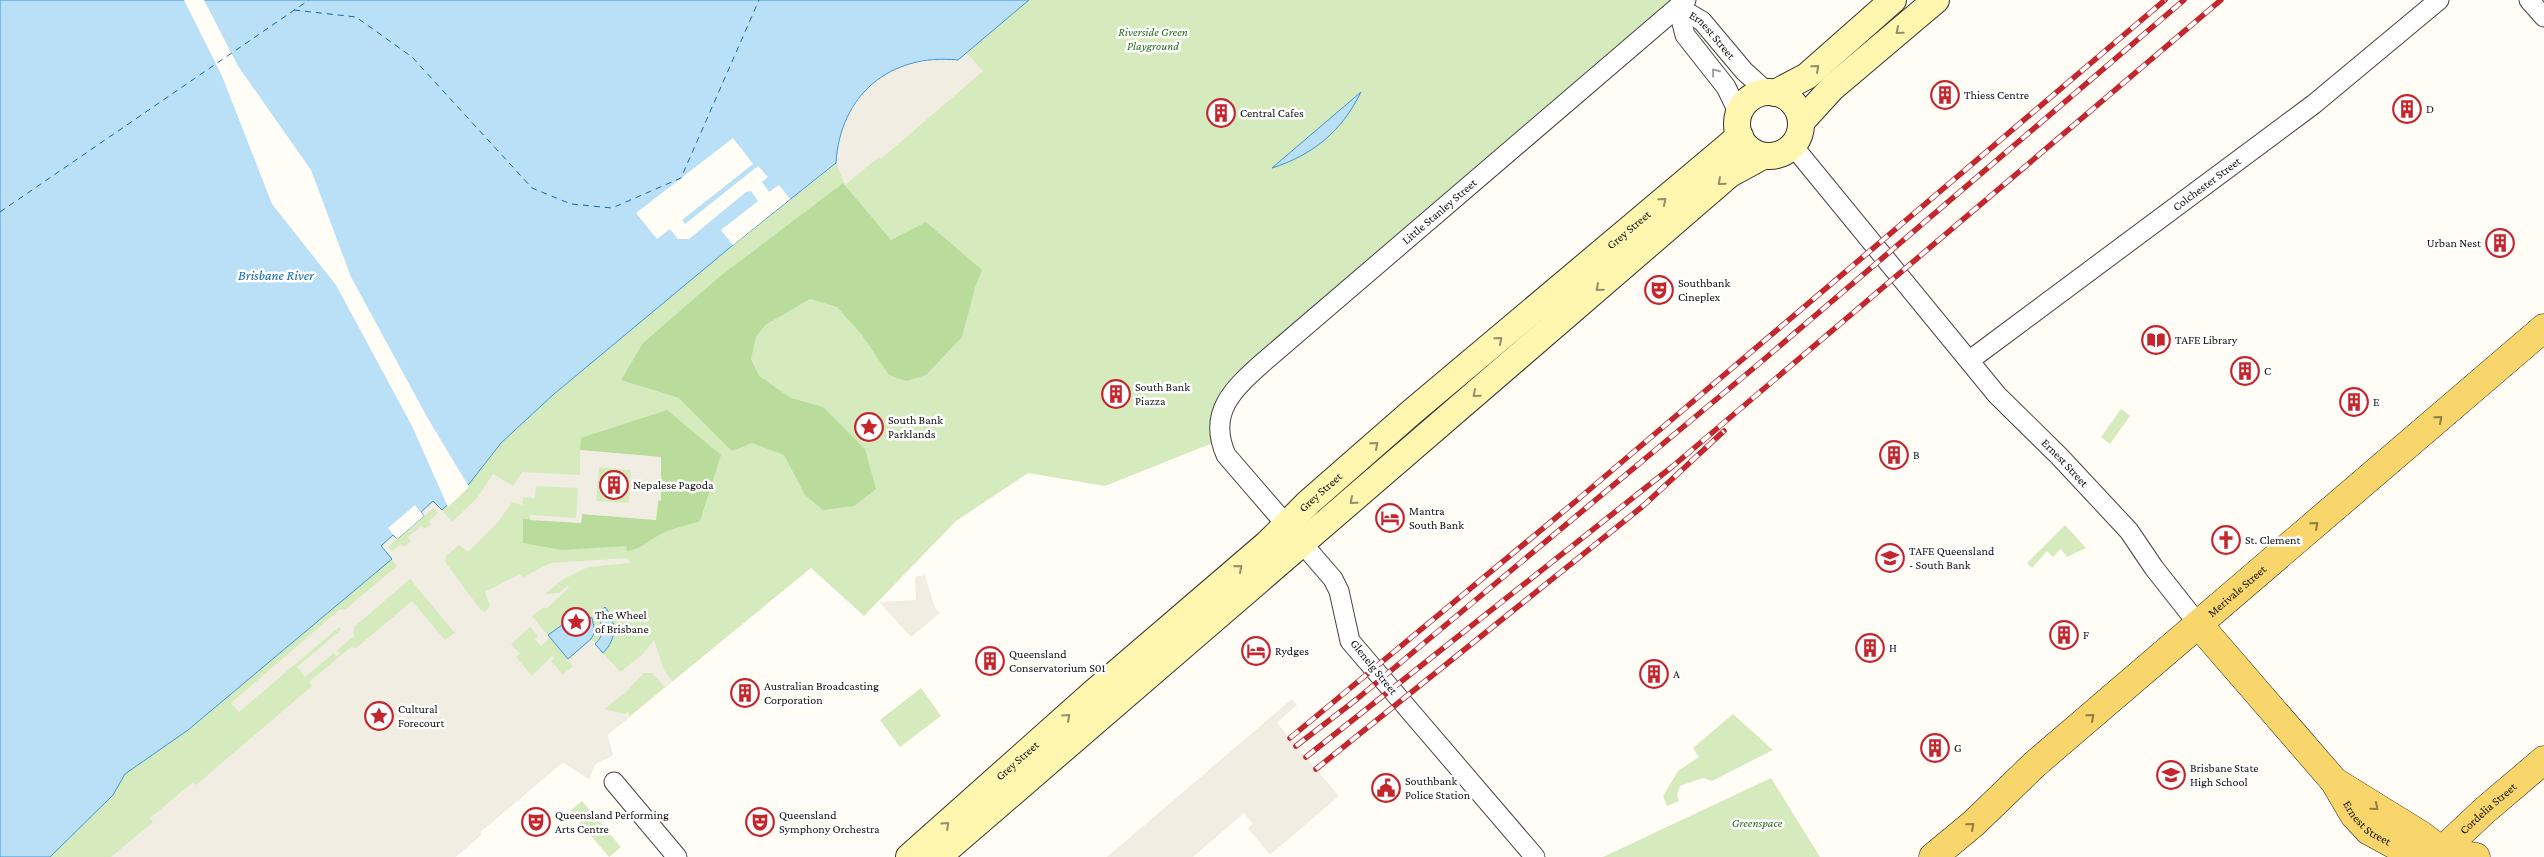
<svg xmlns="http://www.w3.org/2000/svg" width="2544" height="857" font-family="'Crimson Pro',serif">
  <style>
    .green { fill: #d5ebbd }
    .forest { fill: #b9dc9c }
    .plaza { fill: #f1ede2; fill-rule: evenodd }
    .water { fill: #b9e0f7; stroke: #3f96cf }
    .pier { fill: #fffdf5 }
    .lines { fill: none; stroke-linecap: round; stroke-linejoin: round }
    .ferry { stroke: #1768a6; stroke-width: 1; stroke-dasharray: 6 5; stroke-linecap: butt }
    .street-casing { stroke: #444; stroke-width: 21 }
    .secondary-casing { stroke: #333; stroke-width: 28 }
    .primary-casing { stroke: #222; stroke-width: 29 }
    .street { stroke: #fff; stroke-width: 19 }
    .secondary { stroke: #fff6b0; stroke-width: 26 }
    .primary { stroke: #f9d66b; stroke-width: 28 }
    .rail-casing { stroke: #c4262e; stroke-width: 5.5 }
    .rail { stroke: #fff; stroke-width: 4; stroke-dasharray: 11; stroke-linecap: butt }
    .oneway { stroke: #948f68 }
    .oneway2 { stroke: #a0a0a0 }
    .oneway3 { stroke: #917d42 }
    .labels { text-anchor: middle; stroke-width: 5; stroke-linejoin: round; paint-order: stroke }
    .park-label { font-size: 12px; font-style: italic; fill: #2f6b1f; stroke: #fff }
    .street-label { font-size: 12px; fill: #111; stroke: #fff }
    .poi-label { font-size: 12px; fill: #111; stroke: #fff; text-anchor: start }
    .water-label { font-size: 14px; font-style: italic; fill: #1768a6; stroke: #fff }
  </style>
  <rect width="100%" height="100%" fill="#fffdf5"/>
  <g class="green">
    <polygon points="1029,0 1686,0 1232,391 1220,440 1105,486 1028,473 956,521 864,616 811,568 607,735 613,755 595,764 589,779 563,762 480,832 481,835 455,857 50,857 113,795 125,774 188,730 381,546 394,535 397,539 418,522 434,501 442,510 469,484 501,443 554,394 733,245 836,164 836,151 958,60"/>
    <polygon points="2121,409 2130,416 2110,444 2101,437"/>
    <polygon points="2065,525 2086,548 2067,557 2061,549 2053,557 2047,551 2032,568 2027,563"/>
    <polygon points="921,688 941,716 900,747 880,720"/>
    <polygon points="1733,714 1773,750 1712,781 1703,778 1680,786 1677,795 1679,801 1667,806 1663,796 1678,771 1699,757 1693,748"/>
    <polygon points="1771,778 1820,857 1603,857"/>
    <polygon points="582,801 621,847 609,857 570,811"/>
  </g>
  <g class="forest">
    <polygon points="843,183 891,240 926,222 982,270 975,288 962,337 926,375 906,381 889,375 862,335 837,307 810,299 765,325 756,337 751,359 759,376 791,398 823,407 865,449 876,489 854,506 823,510 805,495 784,455 752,443 732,451 679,398 621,380 643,343 718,278"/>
    <path d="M667,410L721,455L700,521C689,525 676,527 665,532C651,538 643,549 627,551L626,546L562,550L523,543V519L581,523L582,514L656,520L662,477H660L661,457L580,450L581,438Z"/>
  </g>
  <g class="plaza">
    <polygon points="967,53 983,71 881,159 879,157 845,185 836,163 838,139 846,117 868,88 886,74 905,65 942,59 958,60"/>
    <path d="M580,450L661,457V501L658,500L656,520L582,514L581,523L530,520V515L576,518L578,488L536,486L535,498L523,497L522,505L512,502L498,522L468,552L459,545L446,556L445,562L480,609L485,612L490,606L485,592L520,574L523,577L551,563L627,558L630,563L588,567L562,580L545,594L559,593L567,586L569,588L546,609L544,607L532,616L550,638L541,646L535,639L538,636L530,627L511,644L520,654L516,657L532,676L552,656L554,658L551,661L563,675L573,666L567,660L591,639L620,672L642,655L654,640L664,670L672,681L665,687L652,673H644L625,693L604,709L625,714L628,712L630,715L607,735L613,755L595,764L589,779L563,762L480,832L481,835L455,857H111L153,822L150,818L193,782L196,785L312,686L309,682L352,646L355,649L412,601L445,640L455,633L410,579L354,627V636L337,650L340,653L337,656L334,653L305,677L297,667L341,630L339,627L239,712L231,703L339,610L346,609L397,566L381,546L394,535L397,539L388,547L392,551L401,544L404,547L411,541L408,537L421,526L424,529L431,524L429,521L438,513L434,508L424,516L421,512L434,501L452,522L477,498L493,474L513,486L522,472L580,475ZM599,467L631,470L629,503L596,501Z"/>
    <polygon points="925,575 935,608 940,613 911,637 879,602 916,600 915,577"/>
    <polygon points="1292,699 1297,705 1277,723 1339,796 1270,855 1248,828 1253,824 1244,813 1193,857 1107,857"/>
  </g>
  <g class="water">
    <path d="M0,0H1029L958,60C890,53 840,95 836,163L733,245L554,394L501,443L469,484L442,510L433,501L421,512L424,516L397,539L393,535L381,546L392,559L188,730L125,774L113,795L50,857H0Z"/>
    <path d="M1361,92C1342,131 1313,155 1272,168Z"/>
    <path d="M605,607C617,622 617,639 603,653L595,644C605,635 604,625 596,615Z"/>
    <polygon points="579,613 592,618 595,632 591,639 568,659 548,635"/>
  </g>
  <g class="pier">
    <polygon points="184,0 204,0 238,66 311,170 351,277 427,417 469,487 448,507 412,426 336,285 272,204 222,76"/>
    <polygon points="733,138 753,164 682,220 685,224 758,166 768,177 762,182 769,192 779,185 790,199 733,245 721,230 758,201 751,191 746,192 689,239 678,239 670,229 657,239 636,213"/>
    <polygon points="415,505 424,516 397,539 388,528"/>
  </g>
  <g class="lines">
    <g class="ferry">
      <polyline points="294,10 356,17 412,57 532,188 571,204 612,208 681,178 759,0"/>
      <polyline points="0,212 309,0"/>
    </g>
    <defs>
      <g id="street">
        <polyline points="2529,0 2544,17"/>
        <polyline points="1678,7 1685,35 1726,87 1739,114"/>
        <path id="s1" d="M1678,7L1702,21L1744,71L1767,92"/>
        <path id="s2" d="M1793,146L1997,395L2059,456L2129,531L2154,568L2199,625"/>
        <path id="s3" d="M1970,360L2314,104L2439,0"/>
        <polyline points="614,782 677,857"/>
        <path id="s4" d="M1535,857L1350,641L1339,591L1333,579L1226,455C1206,410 1237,386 1267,359L1686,0"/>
      </g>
      <g id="secondary">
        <circle cx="1769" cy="124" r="32"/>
        <polyline points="1775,93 1807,76 1893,0"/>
        <polyline points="1802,121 1832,88 1936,0"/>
        <path id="s5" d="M909,857L1092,694L1268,543L1309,502L1413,411L1740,136"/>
        <polyline points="938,857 1730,174 1763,156"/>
      </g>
      <g id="primary">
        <path id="s6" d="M2199,625L2334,781L2354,815L2369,831L2406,851H2442L2476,857"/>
        <polyline points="2337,783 2421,835 2442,851"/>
        <path id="s7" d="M1933,857L1974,823L2035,764L2544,328"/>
        <path id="s8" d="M2435,857L2484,811L2544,760"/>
      </g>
    </defs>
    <use href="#street" class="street-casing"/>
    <use href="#secondary" class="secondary-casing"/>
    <use href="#primary" class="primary-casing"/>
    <use href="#street" class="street"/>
    <use href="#secondary" class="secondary"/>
    <use href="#primary" class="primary"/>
    <defs>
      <g id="rail">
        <polyline points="1290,738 1576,501 2165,0"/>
        <polyline points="1296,746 1357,699 1761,362 2184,0"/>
        <polyline points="1306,757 1673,466 2221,0"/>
        <polyline points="1316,769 1643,506 1724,431"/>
      </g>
    </defs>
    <use href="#rail" class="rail-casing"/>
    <use href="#rail" class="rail"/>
  </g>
  <defs><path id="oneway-chevron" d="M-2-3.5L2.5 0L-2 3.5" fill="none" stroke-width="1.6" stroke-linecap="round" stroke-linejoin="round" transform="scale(1.25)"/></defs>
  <g class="oneway">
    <use href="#oneway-chevron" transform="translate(1899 31) rotate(140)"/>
    <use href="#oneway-chevron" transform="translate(1816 68) rotate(-41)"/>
    <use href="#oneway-chevron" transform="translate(1721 182) rotate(139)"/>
    <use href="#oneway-chevron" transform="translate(1663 201) rotate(-40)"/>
    <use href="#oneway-chevron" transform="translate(1599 288) rotate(139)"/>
    <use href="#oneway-chevron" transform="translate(1499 340) rotate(-40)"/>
    <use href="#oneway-chevron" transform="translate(1476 394) rotate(139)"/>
    <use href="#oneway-chevron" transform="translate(1375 445) rotate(-41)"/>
    <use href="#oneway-chevron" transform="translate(1353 501) rotate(139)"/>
    <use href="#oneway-chevron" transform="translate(1239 568) rotate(-41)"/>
    <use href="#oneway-chevron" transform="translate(1067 717) rotate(-42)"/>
    <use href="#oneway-chevron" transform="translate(946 825) rotate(-42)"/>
  </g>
  <use class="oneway2" href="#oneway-chevron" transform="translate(1715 72) rotate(-129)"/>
  <g class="oneway3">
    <use href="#oneway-chevron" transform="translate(2439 419) rotate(-41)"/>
    <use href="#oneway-chevron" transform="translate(2315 525) rotate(-41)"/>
    <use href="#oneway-chevron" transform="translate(2091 717) rotate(-40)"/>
    <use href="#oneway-chevron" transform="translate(2375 807) rotate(40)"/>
    <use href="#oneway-chevron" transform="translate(1971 826) rotate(-41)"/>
  </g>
  <defs>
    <symbol id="building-ring" viewBox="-11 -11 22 22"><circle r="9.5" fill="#fff" stroke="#c4262e" stroke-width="1.5"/><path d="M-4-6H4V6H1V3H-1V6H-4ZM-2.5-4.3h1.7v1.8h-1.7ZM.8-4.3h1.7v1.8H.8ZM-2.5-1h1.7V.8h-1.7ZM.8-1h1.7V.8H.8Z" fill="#c4262e"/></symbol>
    <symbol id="theatre-ring" viewBox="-11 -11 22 22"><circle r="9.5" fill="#fff" stroke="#c4262e" stroke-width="1.5"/><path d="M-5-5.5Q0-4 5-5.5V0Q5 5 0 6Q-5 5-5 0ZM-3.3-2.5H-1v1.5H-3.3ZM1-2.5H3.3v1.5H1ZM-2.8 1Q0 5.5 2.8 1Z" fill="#c4262e"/></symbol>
    <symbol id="library-ring" viewBox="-11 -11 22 22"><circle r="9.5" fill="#fff" stroke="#c4262e" stroke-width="1.5"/><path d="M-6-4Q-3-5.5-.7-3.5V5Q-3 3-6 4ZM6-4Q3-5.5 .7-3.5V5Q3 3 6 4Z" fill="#c4262e"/></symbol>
    <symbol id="sight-ring" viewBox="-11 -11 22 22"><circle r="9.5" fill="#fff" stroke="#c4262e" stroke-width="1.5"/><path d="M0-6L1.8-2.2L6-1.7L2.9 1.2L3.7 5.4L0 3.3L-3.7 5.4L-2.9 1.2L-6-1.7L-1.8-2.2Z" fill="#c4262e"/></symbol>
    <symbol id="hotel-ring" viewBox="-11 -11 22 22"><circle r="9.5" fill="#fff" stroke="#c4262e" stroke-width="1.5"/><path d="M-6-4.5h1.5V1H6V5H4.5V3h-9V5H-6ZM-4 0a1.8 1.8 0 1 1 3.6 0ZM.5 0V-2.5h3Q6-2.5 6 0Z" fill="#c4262e"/></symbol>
    <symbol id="church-ring" viewBox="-11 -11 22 22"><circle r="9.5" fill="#fff" stroke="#c4262e" stroke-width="1.5"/><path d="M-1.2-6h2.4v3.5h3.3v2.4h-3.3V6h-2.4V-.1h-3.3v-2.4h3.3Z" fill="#c4262e"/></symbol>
    <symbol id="university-ring" viewBox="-11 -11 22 22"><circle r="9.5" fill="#fff" stroke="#c4262e" stroke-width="1.5"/><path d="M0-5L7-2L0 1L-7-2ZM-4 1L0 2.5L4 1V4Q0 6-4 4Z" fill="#c4262e"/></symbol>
    <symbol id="school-ring" viewBox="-11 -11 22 22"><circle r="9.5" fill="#fff" stroke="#c4262e" stroke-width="1.5"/><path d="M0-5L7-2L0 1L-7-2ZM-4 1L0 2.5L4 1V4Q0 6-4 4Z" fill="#c4262e"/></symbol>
    <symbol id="civic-ring" viewBox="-11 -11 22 22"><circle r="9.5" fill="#fff" stroke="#c4262e" stroke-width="1.5"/><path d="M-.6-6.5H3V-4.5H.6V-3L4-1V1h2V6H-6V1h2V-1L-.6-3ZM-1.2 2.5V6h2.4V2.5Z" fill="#c4262e"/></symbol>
  </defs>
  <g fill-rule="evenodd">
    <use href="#building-ring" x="1929" y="79" width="32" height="32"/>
    <use href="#building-ring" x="2391" y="93" width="32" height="32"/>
    <use href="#building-ring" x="1205" y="97" width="32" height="32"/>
    <use href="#building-ring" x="2484" y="227" width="32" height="32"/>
    <use href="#theatre-ring" x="1643" y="274" width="32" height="32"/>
    <use href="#library-ring" x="2140" y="324" width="32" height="32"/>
    <use href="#building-ring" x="2229" y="355" width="32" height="32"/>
    <use href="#building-ring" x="1100" y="378" width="32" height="32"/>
    <use href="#building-ring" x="2338" y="386" width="32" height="32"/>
    <use href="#sight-ring" x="853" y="411" width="32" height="32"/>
    <use href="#building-ring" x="1878" y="439" width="32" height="32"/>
    <use href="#building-ring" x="598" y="469" width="32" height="32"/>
    <use href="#hotel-ring" x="1374" y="502" width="32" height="32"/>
    <use href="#church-ring" x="2210" y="524" width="32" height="32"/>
    <use href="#university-ring" x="1874" y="542" width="32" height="32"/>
    <use href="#sight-ring" x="560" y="606" width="32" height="32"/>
    <use href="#building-ring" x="2048" y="619" width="32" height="32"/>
    <use href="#building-ring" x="1854" y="632" width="32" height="32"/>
    <use href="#hotel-ring" x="1240" y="635" width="32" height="32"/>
    <use href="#building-ring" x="974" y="645" width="32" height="32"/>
    <use href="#building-ring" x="1638" y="658" width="32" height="32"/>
    <use href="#building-ring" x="729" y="677" width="32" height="32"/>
    <use href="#sight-ring" x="363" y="700" width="32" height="32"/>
    <use href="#building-ring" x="1919" y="732" width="32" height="32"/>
    <use href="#school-ring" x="2155" y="759" width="32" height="32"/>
    <use href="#civic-ring" x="1370" y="772" width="32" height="32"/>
    <use href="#theatre-ring" x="520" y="806" width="32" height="32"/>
    <use href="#theatre-ring" x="744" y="806" width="32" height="32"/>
  </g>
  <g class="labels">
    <g class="park-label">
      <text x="1153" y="36">Riverside Green<tspan x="1153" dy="14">Playground</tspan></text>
      <text x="1757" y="827">Greenspace</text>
    </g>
    <g class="street-label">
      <text dy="4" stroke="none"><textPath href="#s1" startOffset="45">Ernest Street</textPath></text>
      <text dy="4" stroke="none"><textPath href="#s3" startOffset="295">Colchester Street</textPath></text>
      <text dy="4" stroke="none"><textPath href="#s4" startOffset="854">Little Stanley Street</textPath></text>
      <text dy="4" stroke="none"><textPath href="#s5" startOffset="955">Grey Street</textPath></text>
      <text dy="4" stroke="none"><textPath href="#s2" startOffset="418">Ernest Street</textPath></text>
      <text dy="4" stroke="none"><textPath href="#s5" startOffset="550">Grey Street</textPath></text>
      <text dy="4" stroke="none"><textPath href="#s7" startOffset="404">Merivale Street</textPath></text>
      <text transform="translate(1374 667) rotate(51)" y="4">Glenelg Street</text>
      <text dy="4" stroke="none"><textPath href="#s5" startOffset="145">Grey Street</textPath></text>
      <text dy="4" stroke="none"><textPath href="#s8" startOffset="72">Cordelia Street</textPath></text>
      <text dy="4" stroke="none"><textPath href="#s6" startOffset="261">Ernest Street</textPath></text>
    </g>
    <g class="poi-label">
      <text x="1964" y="99">Thiess Centre</text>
      <text x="2426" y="113">D</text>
      <text x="1240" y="117">Central Cafes</text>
      <text x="2481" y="247" text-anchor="end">Urban Nest</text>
      <text x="1678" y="287">Southbank<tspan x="1678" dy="14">Cineplex</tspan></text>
      <text x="2175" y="344">TAFE Library</text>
      <text x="2264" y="375">C</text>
      <text x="1135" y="391">South Bank<tspan x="1135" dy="14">Piazza</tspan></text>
      <text x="2373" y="406">E</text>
      <text x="888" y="424">South Bank<tspan x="888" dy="14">Parklands</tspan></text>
      <text x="1913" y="459">B</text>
      <text x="633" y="489">Nepalese Pagoda</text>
      <text x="1409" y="515">Mantra<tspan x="1409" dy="14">South Bank</tspan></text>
      <text x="2245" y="544">St. Clement</text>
      <text x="1909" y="555">TAFE Queensland<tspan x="1909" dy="14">- South Bank</tspan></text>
      <text x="595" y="619">The Wheel<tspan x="595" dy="14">of Brisbane</tspan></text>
      <text x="2083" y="639">F</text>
      <text x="1889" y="652">H</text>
      <text x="1275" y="655">Rydges</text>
      <text x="1009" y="658">Queensland<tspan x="1009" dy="14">Conservatorium S01</tspan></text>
      <text x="1673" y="678">A</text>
      <text x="764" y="690">Australian Broadcasting<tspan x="764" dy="14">Corporation</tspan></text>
      <text x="398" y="713">Cultural<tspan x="398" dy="14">Forecourt</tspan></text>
      <text x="1954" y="752">G</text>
      <text x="2190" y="772">Brisbane State<tspan x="2190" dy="14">High School</tspan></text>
      <text x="1405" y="785">Southbank<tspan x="1405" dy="14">Police Station</tspan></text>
      <text x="555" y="819">Queensland Performing<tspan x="555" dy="14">Arts Centre</tspan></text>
      <text x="779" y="819">Queensland<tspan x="779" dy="14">Symphony Orchestra</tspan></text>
    </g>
    <g class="water-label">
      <text x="276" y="280">Brisbane River</text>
    </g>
  </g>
</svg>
